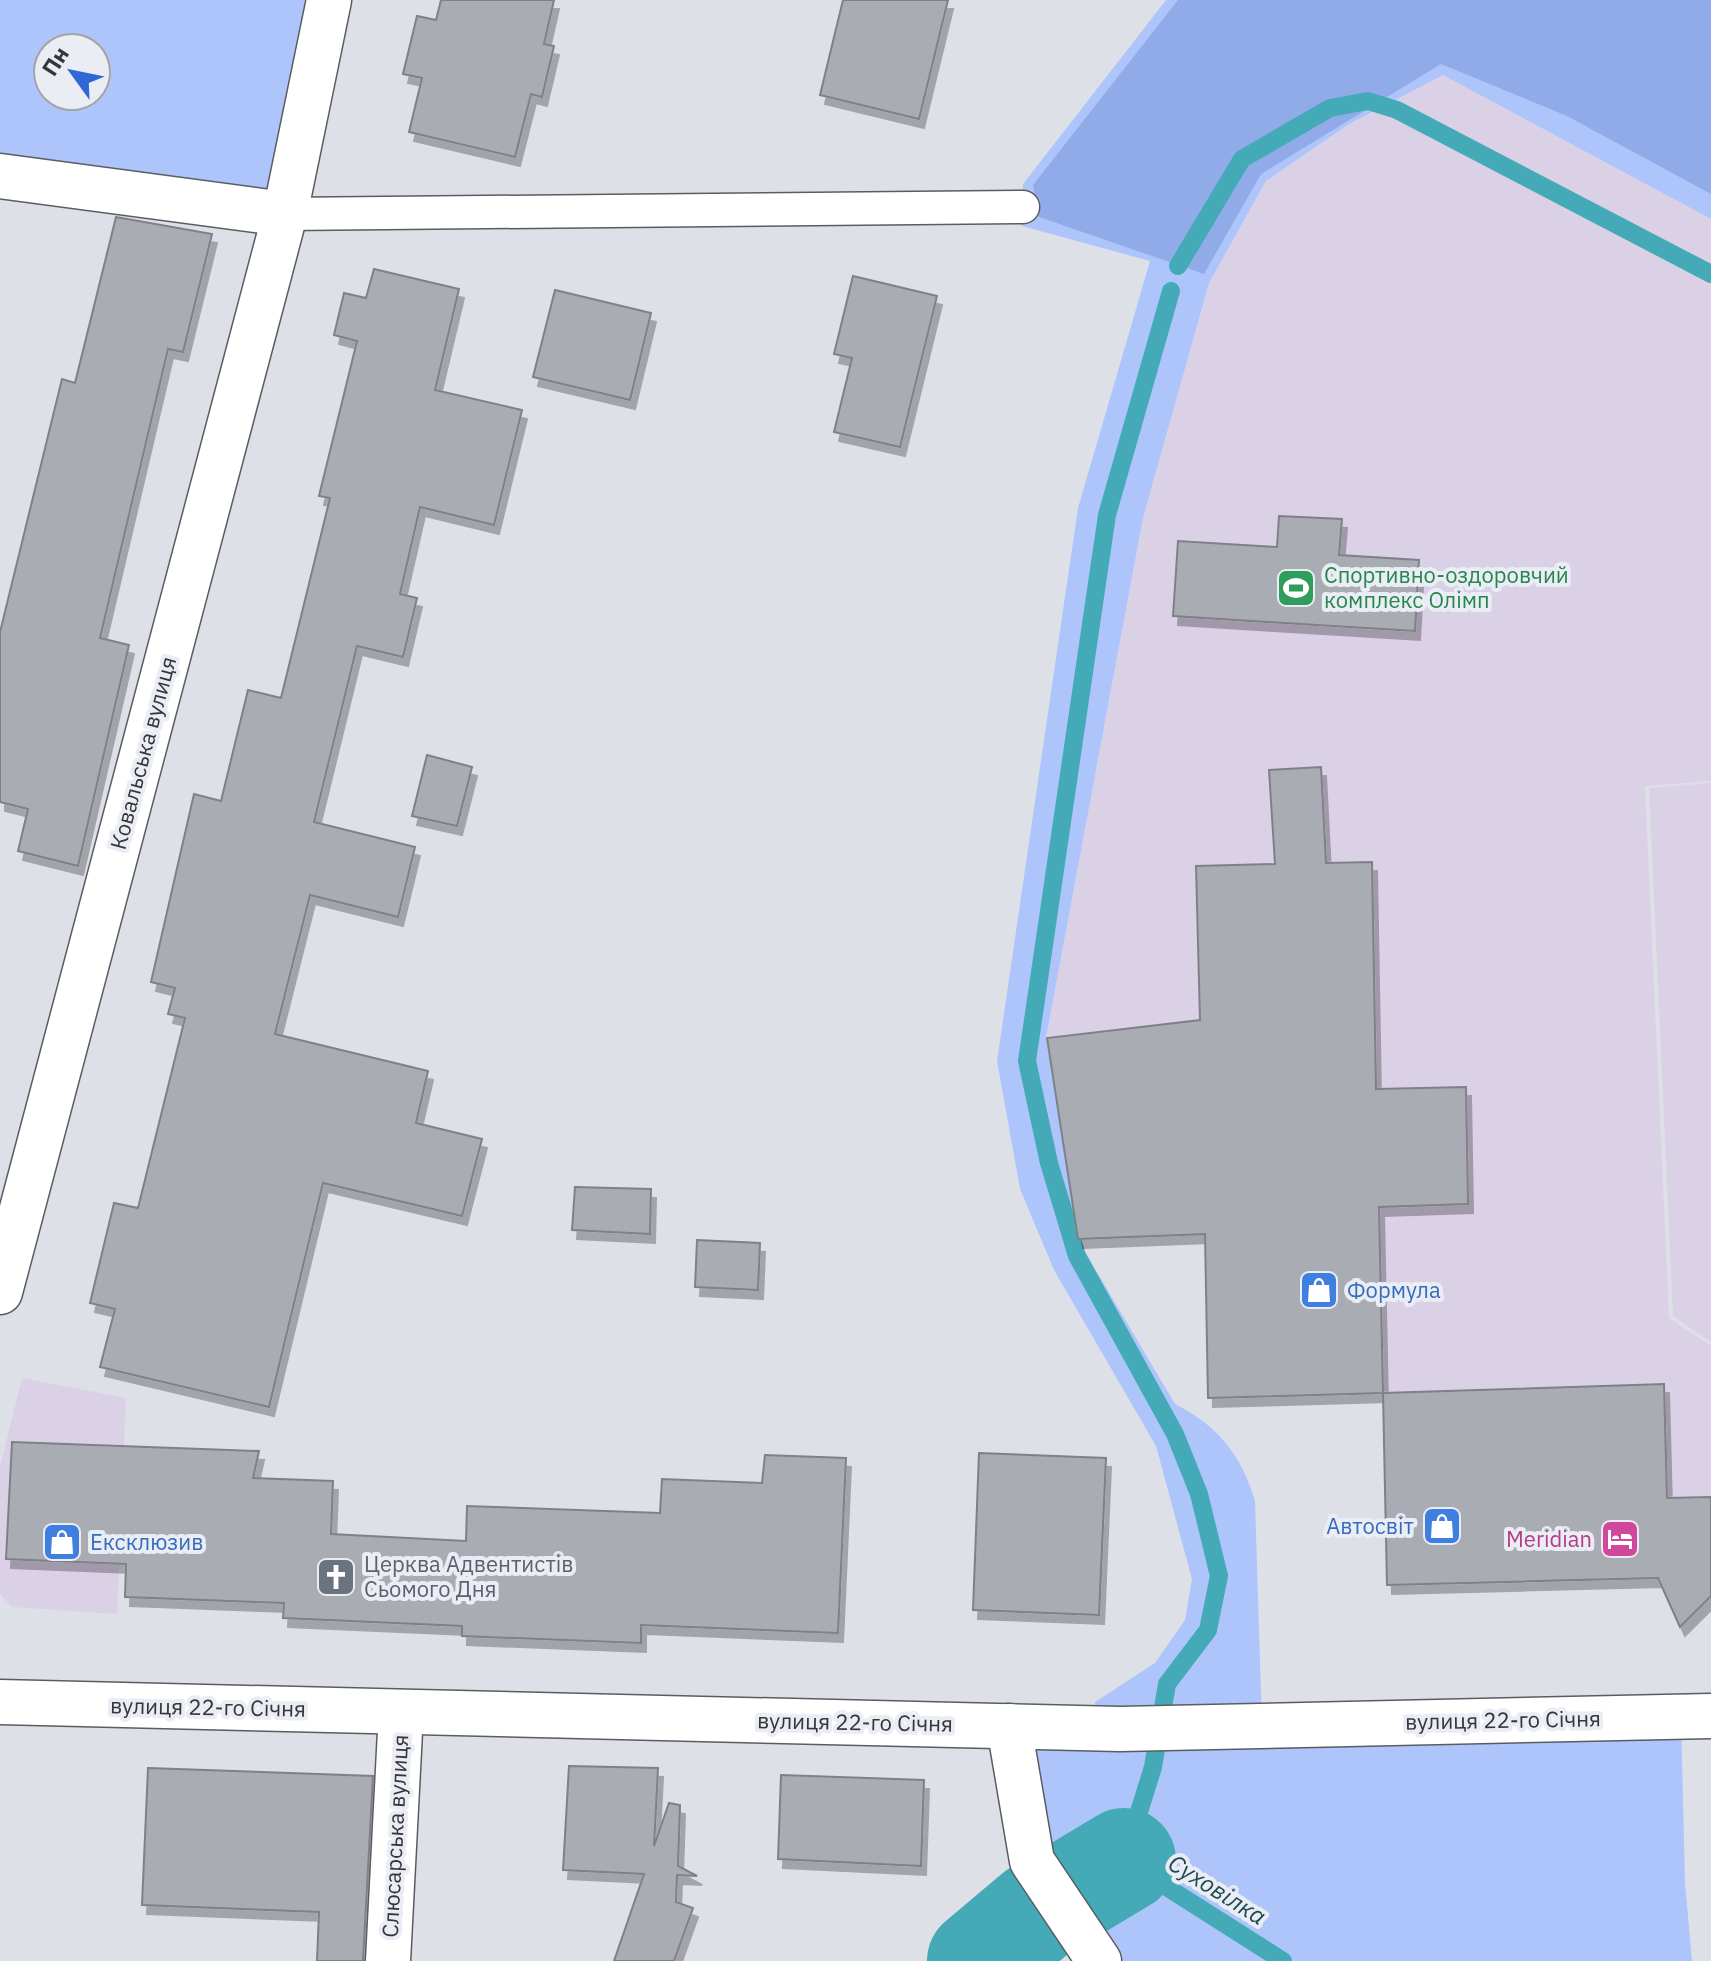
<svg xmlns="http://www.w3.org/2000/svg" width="1711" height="1961" font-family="'IBM Plex Sans',sans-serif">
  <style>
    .commercial { fill: #dbd1e6 }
    .green { fill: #aec5fb; fill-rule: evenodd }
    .forest { fill: #91abe9 }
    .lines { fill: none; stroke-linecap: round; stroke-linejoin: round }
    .stream { stroke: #45aab8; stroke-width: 18 }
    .river { stroke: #45aab8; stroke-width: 104 }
    .building { fill: #a9acb2; stroke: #7e8187; stroke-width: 2; filter: url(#shadow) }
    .service-casing { stroke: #5a5c62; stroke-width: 35 }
    .minor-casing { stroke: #5a5c62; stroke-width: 47 }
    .secondary-casing { stroke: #5a5c62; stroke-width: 47 }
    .service { stroke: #fff; stroke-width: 32 }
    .minor { stroke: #fff; stroke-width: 44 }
    .secondary { stroke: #fff; stroke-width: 44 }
    .labels { text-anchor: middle; stroke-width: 8; stroke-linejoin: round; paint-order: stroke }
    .leisure-label { font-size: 22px; fill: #27864d; stroke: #eaedf4; text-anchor: start }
    .street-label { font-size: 22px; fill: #353639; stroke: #eaedf4 }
    .shop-label { font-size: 22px; fill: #366cbe; stroke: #eaedf4; text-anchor: start }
    .hotel-label { font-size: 22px; fill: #b23c85; stroke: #eaedf4; text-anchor: end }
    .worship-label { font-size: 22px; fill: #5b616d; stroke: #eaedf4; text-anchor: start }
    .water-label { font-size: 24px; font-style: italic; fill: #1d4a50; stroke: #eaedf4 }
  </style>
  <defs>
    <filter id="shadow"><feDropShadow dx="5" dy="9" stdDeviation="0" flood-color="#0004"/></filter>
  </defs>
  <rect width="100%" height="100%" fill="#dde0e7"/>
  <g class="commercial">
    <polygon points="1443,74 1711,219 1711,781 1645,786 1669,1318 1711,1346 1711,1497 1667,1498 1663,1384 1383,1393 1379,1207 1468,1204 1466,1088 1376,1089 1371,862 1196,866 1204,1236 1078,1240 1046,1038 1143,518 1209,283 1266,181 1349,124"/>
    <polygon points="1711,783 1711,1342 1673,1316 1649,788"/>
    <polygon points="22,1378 126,1398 117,1614 12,1607 0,1594 0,1467"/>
  </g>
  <g class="green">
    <path d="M0,0H315L273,201L0,166ZM48,48H96V96H48Z"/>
    <path d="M1166,0H1711V219L1443,75L1349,124L1266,181L1209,283L1143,518L1046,1038L1078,1240L1175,1404C1218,1426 1241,1454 1255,1501L1262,1726L1681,1717L1685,1883L1692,1961H1099L1083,1940L1009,1726L1094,1728L1095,1702L1155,1663L1185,1620L1192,1579L1156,1446L1054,1270L1020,1189L997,1061L1078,508L1150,261L1022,226L1023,184Z"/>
    <polygon points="1032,1890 1054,1922 1005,1961 954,1961 986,1928"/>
  </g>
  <polygon class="forest" points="1178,0 1711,0 1711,194 1567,116 1441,64 1261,174 1204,274 1039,217 1033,185"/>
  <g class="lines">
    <g class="stream">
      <polyline points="1178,266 1242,159 1330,108 1368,101 1397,110 1711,274"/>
      <polyline points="1171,291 1107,515 1027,1061 1049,1163 1077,1256 1175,1434 1199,1494 1219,1576 1208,1630 1167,1684 1153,1767 1124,1860 1283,1961"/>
    </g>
    <polyline class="river" points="979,1961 1036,1913 1124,1860"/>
  </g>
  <g class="building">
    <polygon points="441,0 554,0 544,44 554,46 542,97 531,94 515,157 409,132 422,78 403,74 417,16 436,20"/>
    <polygon points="843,0 948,0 919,119 820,95"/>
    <polygon points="116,217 212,234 183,352 168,349 100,638 129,645 78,866 18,851 28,809 0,802 0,632 62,379 75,383"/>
    <polygon points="374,269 459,289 435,390 522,410 494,525 420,507 400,594 417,598 403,657 357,646 314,822 415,847 398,917 310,895 275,1034 428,1071 416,1123 482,1139 462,1216 323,1183 269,1407 100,1367 115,1309 90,1303 114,1203 138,1208 185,1018 168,1014 175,988 151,982 194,794 221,801 248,690 281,698 330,498 319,496 357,341 334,335 344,293 366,298"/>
    <polygon points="853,276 937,296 900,447 834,432 852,358 834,354"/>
    <polygon points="555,290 651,313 630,400 533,377"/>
    <polygon points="1279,516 1342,519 1339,555 1419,560 1415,631 1173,616 1178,541 1277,547"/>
    <polygon points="427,755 472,767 457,826 412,816"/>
    <polygon points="1321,767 1326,863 1372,862 1376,1089 1466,1087 1468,1204 1379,1207 1383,1393 1208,1398 1205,1234 1078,1239 1047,1038 1200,1020 1196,866 1275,864 1269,770"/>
    <polygon points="575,1187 651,1189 650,1234 572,1230"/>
    <polygon points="697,1240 760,1243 758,1290 695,1287"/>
    <polygon points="1664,1384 1667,1498 1711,1497 1711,1596 1680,1627 1658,1578 1387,1585 1383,1393"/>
    <polygon points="12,1442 259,1451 253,1478 333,1481 331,1534 466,1541 467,1506 660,1513 662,1479 762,1483 765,1455 846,1458 838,1633 641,1625 641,1643 462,1636 462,1626 283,1618 284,1603 125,1597 126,1564 6,1559"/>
    <polygon points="979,1453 1106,1458 1099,1615 973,1610"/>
    <polygon points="569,1766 658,1768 654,1846 669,1803 680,1805 678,1866 697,1876 677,1875 676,1902 693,1908 674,1961 614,1961 644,1874 563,1870"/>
    <polygon points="148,1768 373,1776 363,1961 317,1961 319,1912 142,1905"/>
    <polygon points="781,1775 924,1780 921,1866 778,1859"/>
  </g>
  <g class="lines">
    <defs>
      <polyline id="service" points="285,214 1023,207"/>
      <g id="minor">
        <polyline points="0,176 285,214"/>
        <polyline points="0,1292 285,214 329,0"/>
        <polyline points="1009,1726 1032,1861 1099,1961"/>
        <polyline points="388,1961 401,1712"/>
      </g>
      <polyline id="secondary" points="0,1702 1120,1729 1711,1716"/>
    </defs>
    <use href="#service" class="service-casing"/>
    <use href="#minor" class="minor-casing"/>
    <use href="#secondary" class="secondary-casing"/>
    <use href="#service" class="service"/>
    <use href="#minor" class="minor"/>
    <use href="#secondary" class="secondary"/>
  </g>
  <defs>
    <symbol id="stadium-square" viewBox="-11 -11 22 22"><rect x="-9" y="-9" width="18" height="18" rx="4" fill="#2e9e5b" stroke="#eaedf4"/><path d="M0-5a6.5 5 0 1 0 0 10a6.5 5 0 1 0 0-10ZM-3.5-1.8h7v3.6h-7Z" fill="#fff"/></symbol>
    <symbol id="shop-square" viewBox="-11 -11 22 22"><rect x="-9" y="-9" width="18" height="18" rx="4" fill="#3f7fe0" stroke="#eaedf4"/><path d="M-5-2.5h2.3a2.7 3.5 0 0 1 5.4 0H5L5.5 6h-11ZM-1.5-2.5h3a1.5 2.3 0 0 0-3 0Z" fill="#fff"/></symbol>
    <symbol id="hotel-square" viewBox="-11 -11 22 22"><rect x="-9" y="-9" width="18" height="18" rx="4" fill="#d1479c" stroke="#eaedf4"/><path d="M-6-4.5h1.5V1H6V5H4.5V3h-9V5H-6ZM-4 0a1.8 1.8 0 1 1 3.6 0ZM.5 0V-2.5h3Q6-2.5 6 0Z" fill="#fff"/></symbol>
    <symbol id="church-square" viewBox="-11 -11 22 22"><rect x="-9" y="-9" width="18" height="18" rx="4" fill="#6b7280" stroke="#eaedf4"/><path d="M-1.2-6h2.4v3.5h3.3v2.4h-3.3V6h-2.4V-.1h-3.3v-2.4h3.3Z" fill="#fff"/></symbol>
  </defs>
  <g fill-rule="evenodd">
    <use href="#stadium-square" x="1274" y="566" width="44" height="44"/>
    <use href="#shop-square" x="1297" y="1268" width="44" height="44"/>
    <use href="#shop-square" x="1420" y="1504" width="44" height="44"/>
    <use href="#hotel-square" x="1598" y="1517" width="44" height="44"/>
    <use href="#shop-square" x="40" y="1520" width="44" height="44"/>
    <use href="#church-square" x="314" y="1555" width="44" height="44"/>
  </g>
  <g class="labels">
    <g class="leisure-label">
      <text x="1324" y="583">Спортивно-оздоровчий<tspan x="1324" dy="25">комплекс Олімп</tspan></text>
    </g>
    <g class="street-label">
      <text transform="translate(143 753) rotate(-75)" y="8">Ковальська вулиця</text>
      <text transform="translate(208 1707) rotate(1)" y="8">вулиця 22-го Січня</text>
      <text transform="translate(1503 1720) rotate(-1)" y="8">вулиця 22-го Січня</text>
      <text transform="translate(855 1722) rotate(1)" y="8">вулиця 22-го Січня</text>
      <text transform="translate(395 1836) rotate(-87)" y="8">Слюсарська вулиця</text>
    </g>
    <g class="shop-label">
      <text x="1347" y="1298">Формула</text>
      <text x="1414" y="1534" text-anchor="end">Автосвіт</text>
      <text x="90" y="1550">Ексклюзив</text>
    </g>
    <g class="hotel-label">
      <text x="1592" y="1547">Meridian</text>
    </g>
    <g class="worship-label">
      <text x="364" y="1572">Церква Адвентистів<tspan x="364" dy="25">Сьомого Дня</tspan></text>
    </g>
    <g class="water-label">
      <text transform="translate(1217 1890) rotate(32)" y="8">Суховілка</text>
    </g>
  </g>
  <g transform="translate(72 72) rotate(303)"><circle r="38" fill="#eaedf4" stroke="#a2a4a9" stroke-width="2"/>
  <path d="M0-6L14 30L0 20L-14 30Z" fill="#2f67d5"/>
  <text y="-12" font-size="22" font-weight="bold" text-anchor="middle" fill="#353639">Пн</text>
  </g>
</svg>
